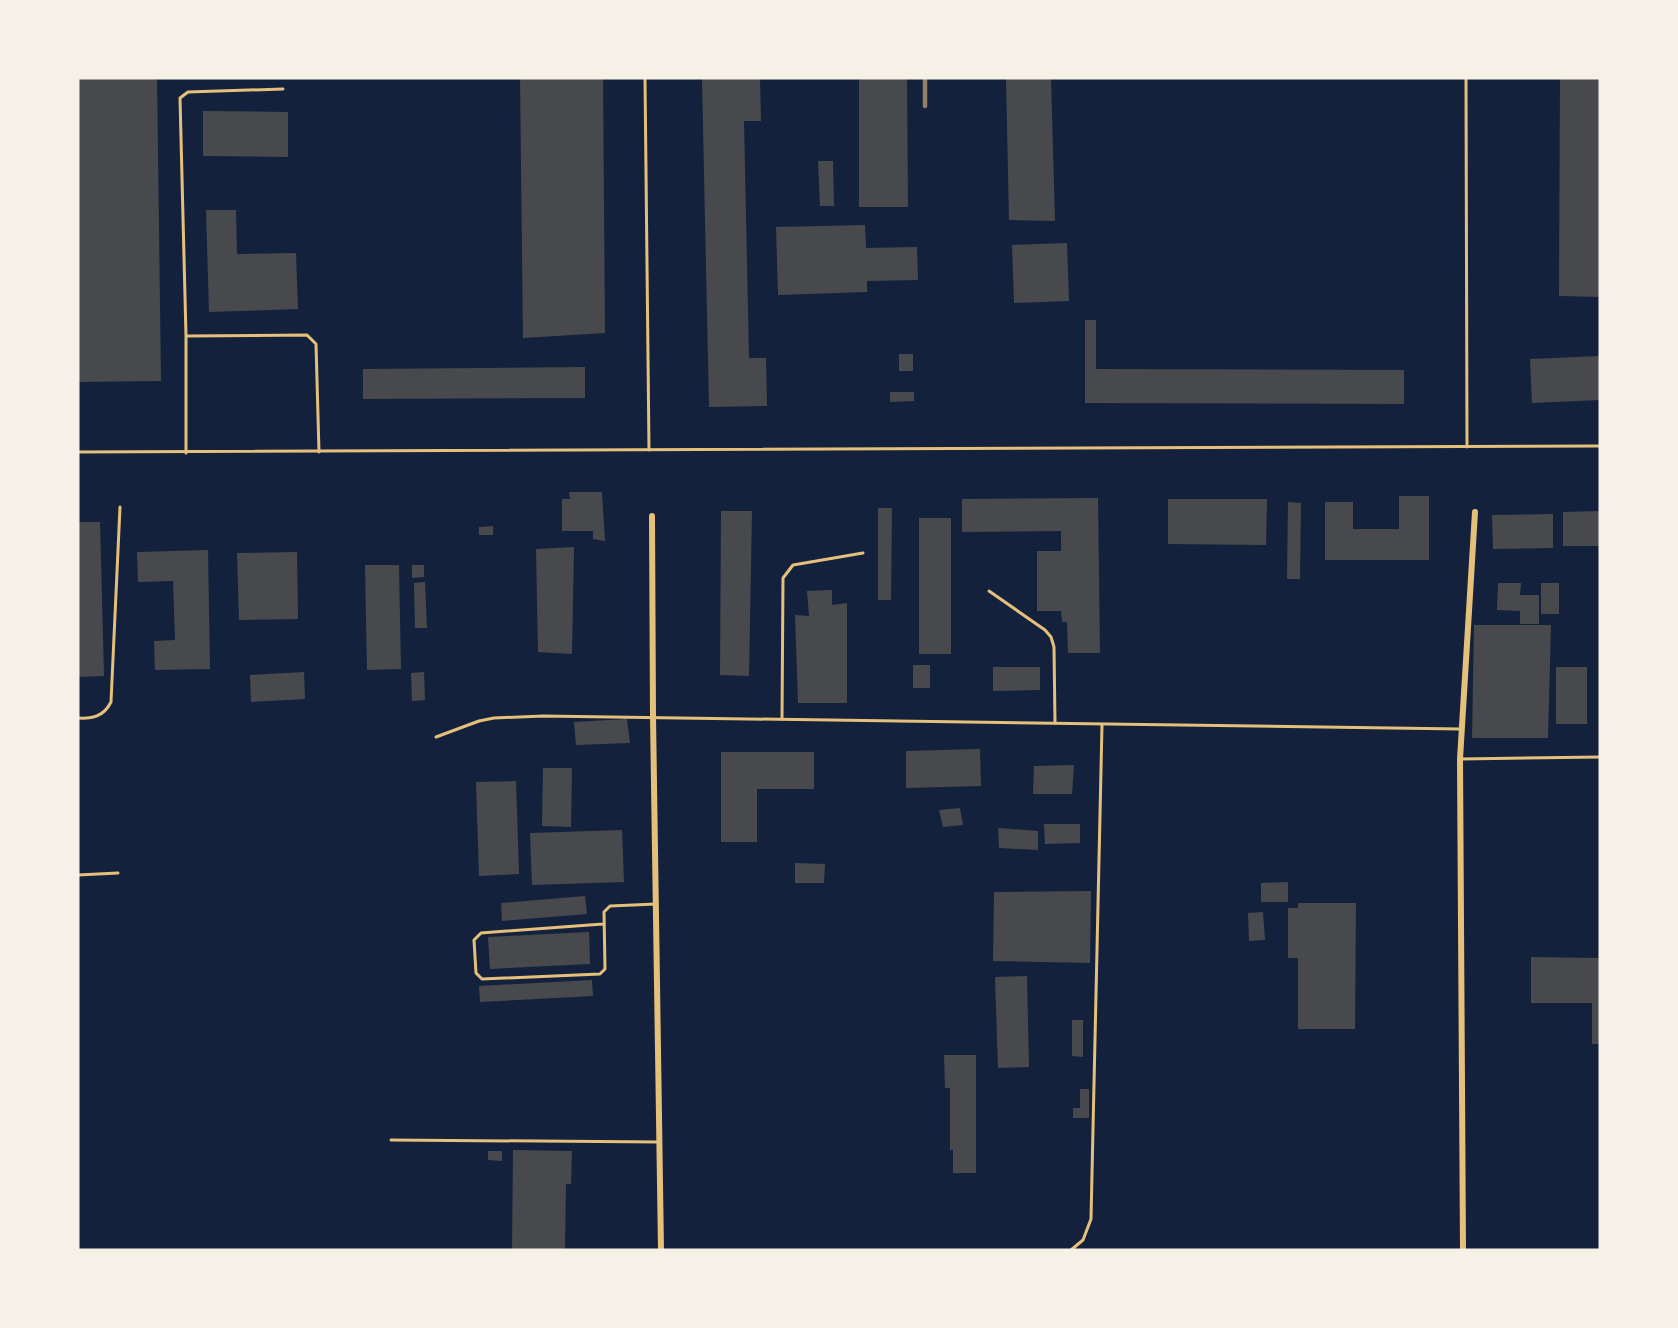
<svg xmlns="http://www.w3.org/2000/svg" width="1678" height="1328" font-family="'Archivo Narrow',sans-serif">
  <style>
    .building { fill: #48494c }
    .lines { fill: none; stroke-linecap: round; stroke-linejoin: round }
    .service { stroke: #e5c07b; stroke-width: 3 }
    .minor { stroke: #e5c07b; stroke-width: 6 }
    .rail { stroke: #918062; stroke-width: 4.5 }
  </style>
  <rect width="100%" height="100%" fill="#14213d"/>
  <g class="building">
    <polygon points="78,78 157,78 161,381 78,382"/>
    <polygon points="520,78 603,78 605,333 523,338"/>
    <polygon points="760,78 761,121 744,121 749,358 766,358 767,406 709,407 702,79"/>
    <polygon points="859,78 907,78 908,207 859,207"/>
    <polygon points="1006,78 1051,78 1055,221 1009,220"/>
    <polygon points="1560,78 1600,78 1600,297 1559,296"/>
    <polygon points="203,111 288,112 288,157 203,156"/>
    <polygon points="818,161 833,161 834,206 820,206"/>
    <polygon points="206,210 236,210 237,254 296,253 298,309 209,312"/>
    <polygon points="865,225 866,248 917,247 918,280 867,281 867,292 778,295 776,227"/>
    <polygon points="1067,243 1069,301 1014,303 1012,245"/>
    <polygon points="1085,320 1096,320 1096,369 1404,370 1404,404 1085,403"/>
    <rect x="899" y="354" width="14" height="17"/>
    <polygon points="1600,356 1600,400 1532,403 1530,359"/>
    <polygon points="585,367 585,398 363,399 363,369"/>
    <polygon points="890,392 914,392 914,401 890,402"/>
    <polygon points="569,492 602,492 605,541 593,539 593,531 562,531 562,499 570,499"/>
    <polygon points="1399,496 1429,496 1429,560 1325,560 1325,502 1353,502 1353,529 1399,529"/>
    <polygon points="1098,498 1100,653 1068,653 1067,622 1062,622 1061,611 1037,611 1037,551 1061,551 1061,531 962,532 962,499"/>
    <polygon points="1168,499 1267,499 1266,545 1168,544"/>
    <polygon points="1288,502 1301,503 1300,579 1287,579"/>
    <polygon points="878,508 892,508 891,600 878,600"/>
    <polygon points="721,511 752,511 749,676 720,675"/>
    <polygon points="1600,511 1600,546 1563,546 1563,512"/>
    <polygon points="1553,514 1553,548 1493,549 1492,515"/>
    <rect x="919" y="518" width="32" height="136"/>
    <polygon points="78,522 100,522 104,676 78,677"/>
    <polygon points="493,526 493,535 479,535 479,527"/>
    <polygon points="574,547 572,654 538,652 536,549"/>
    <polygon points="208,550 210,669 155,670 154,641 175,640 173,581 138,582 137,552"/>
    <polygon points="297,552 298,619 239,620 237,553"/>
    <polygon points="365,565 399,565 401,669 367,670"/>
    <polygon points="412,565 424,565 424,577 412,578"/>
    <polygon points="425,582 427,628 415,628 414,583"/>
    <polygon points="1498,583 1521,583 1520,595 1539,595 1539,624 1520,624 1520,611 1497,610"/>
    <rect x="1541" y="583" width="18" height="31"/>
    <polygon points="832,590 832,605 847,603 847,703 798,703 795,615 809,616 807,591"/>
    <polygon points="1474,625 1551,625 1548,738 1472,738"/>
    <rect x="913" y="665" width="17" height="23"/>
    <polygon points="993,667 1040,667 1040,690 993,691"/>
    <rect x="1556" y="667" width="31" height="57"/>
    <polygon points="304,672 305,699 251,702 250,675"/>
    <polygon points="424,672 425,700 412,701 411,673"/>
    <polygon points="627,719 630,743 576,745 574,722"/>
    <polygon points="980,749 981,786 906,788 906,751"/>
    <polygon points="721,752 814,752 814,789 757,789 757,842 721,842"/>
    <polygon points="1074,765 1072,794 1033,794 1034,766"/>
    <polygon points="543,768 572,768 571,827 542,826"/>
    <polygon points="516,781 519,874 479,876 476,782"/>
    <polygon points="960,808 963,825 943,827 939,810"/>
    <polygon points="1044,824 1080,824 1080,843 1045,844"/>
    <polygon points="998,828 1038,831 1038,850 999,848"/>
    <polygon points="622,830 624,882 532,885 530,833"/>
    <polygon points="795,863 825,864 824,883 795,883"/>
    <polygon points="1288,882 1288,902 1261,902 1261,883"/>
    <polygon points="1091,891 1090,963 993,961 994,892"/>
    <polygon points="585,896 587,914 502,921 501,903"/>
    <polygon points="1298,903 1356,903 1355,1029 1298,1029 1298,958 1288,958 1288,908 1298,908"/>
    <polygon points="1263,912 1265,940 1249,941 1248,913"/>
    <polygon points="589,932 590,964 490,969 488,937"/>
    <polygon points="1531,957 1600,958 1600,1044 1592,1044 1592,1003 1531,1003"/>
    <polygon points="1027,976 1029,1067 998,1068 995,977"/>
    <polygon points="592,980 593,996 480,1002 479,986"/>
    <polygon points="1072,1020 1083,1020 1083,1057 1072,1056"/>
    <polygon points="944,1055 976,1055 976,1173 953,1173 953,1150 950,1150 950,1088 945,1088"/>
    <polygon points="1080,1089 1089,1089 1089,1118 1073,1118 1073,1108 1080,1108"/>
    <polygon points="513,1150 572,1151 571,1184 566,1184 565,1250 512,1250"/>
    <polygon points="488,1151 502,1151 502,1161 488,1160"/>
  </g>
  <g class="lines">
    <g class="service">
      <polyline points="645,78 649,450"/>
      <polyline points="1466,78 1467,447"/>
      <polyline points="187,336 307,335 316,344 319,452"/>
      <polyline points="78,452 1600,446"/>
      <polyline points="186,453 186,336 180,98 188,92 283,89"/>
      <polyline points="989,591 1045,630 1051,637 1054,647 1055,723"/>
      <path d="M78,718C93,719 104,716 111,702L120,507"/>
      <polyline points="782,719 783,578 793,565 863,553"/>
      <polyline points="436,737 479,721 494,718 543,716 1460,729"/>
      <polyline points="1461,759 1600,757"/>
      <polyline points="78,875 118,873"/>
      <polyline points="603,924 481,933 474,940 476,973 482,979 600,974 605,969 604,912 610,906 656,904"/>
      <polyline points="391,1140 659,1142"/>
      <polyline points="1071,1250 1083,1240 1091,1219 1102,725"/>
    </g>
    <g class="minor">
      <polyline points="652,516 653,717 661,1250"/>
      <polyline points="1463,1250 1460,759 1475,512"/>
    </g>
    <polyline class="rail" points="925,78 925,106"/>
  </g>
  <rect width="1678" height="1328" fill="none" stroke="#f6f1e7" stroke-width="159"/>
</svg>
